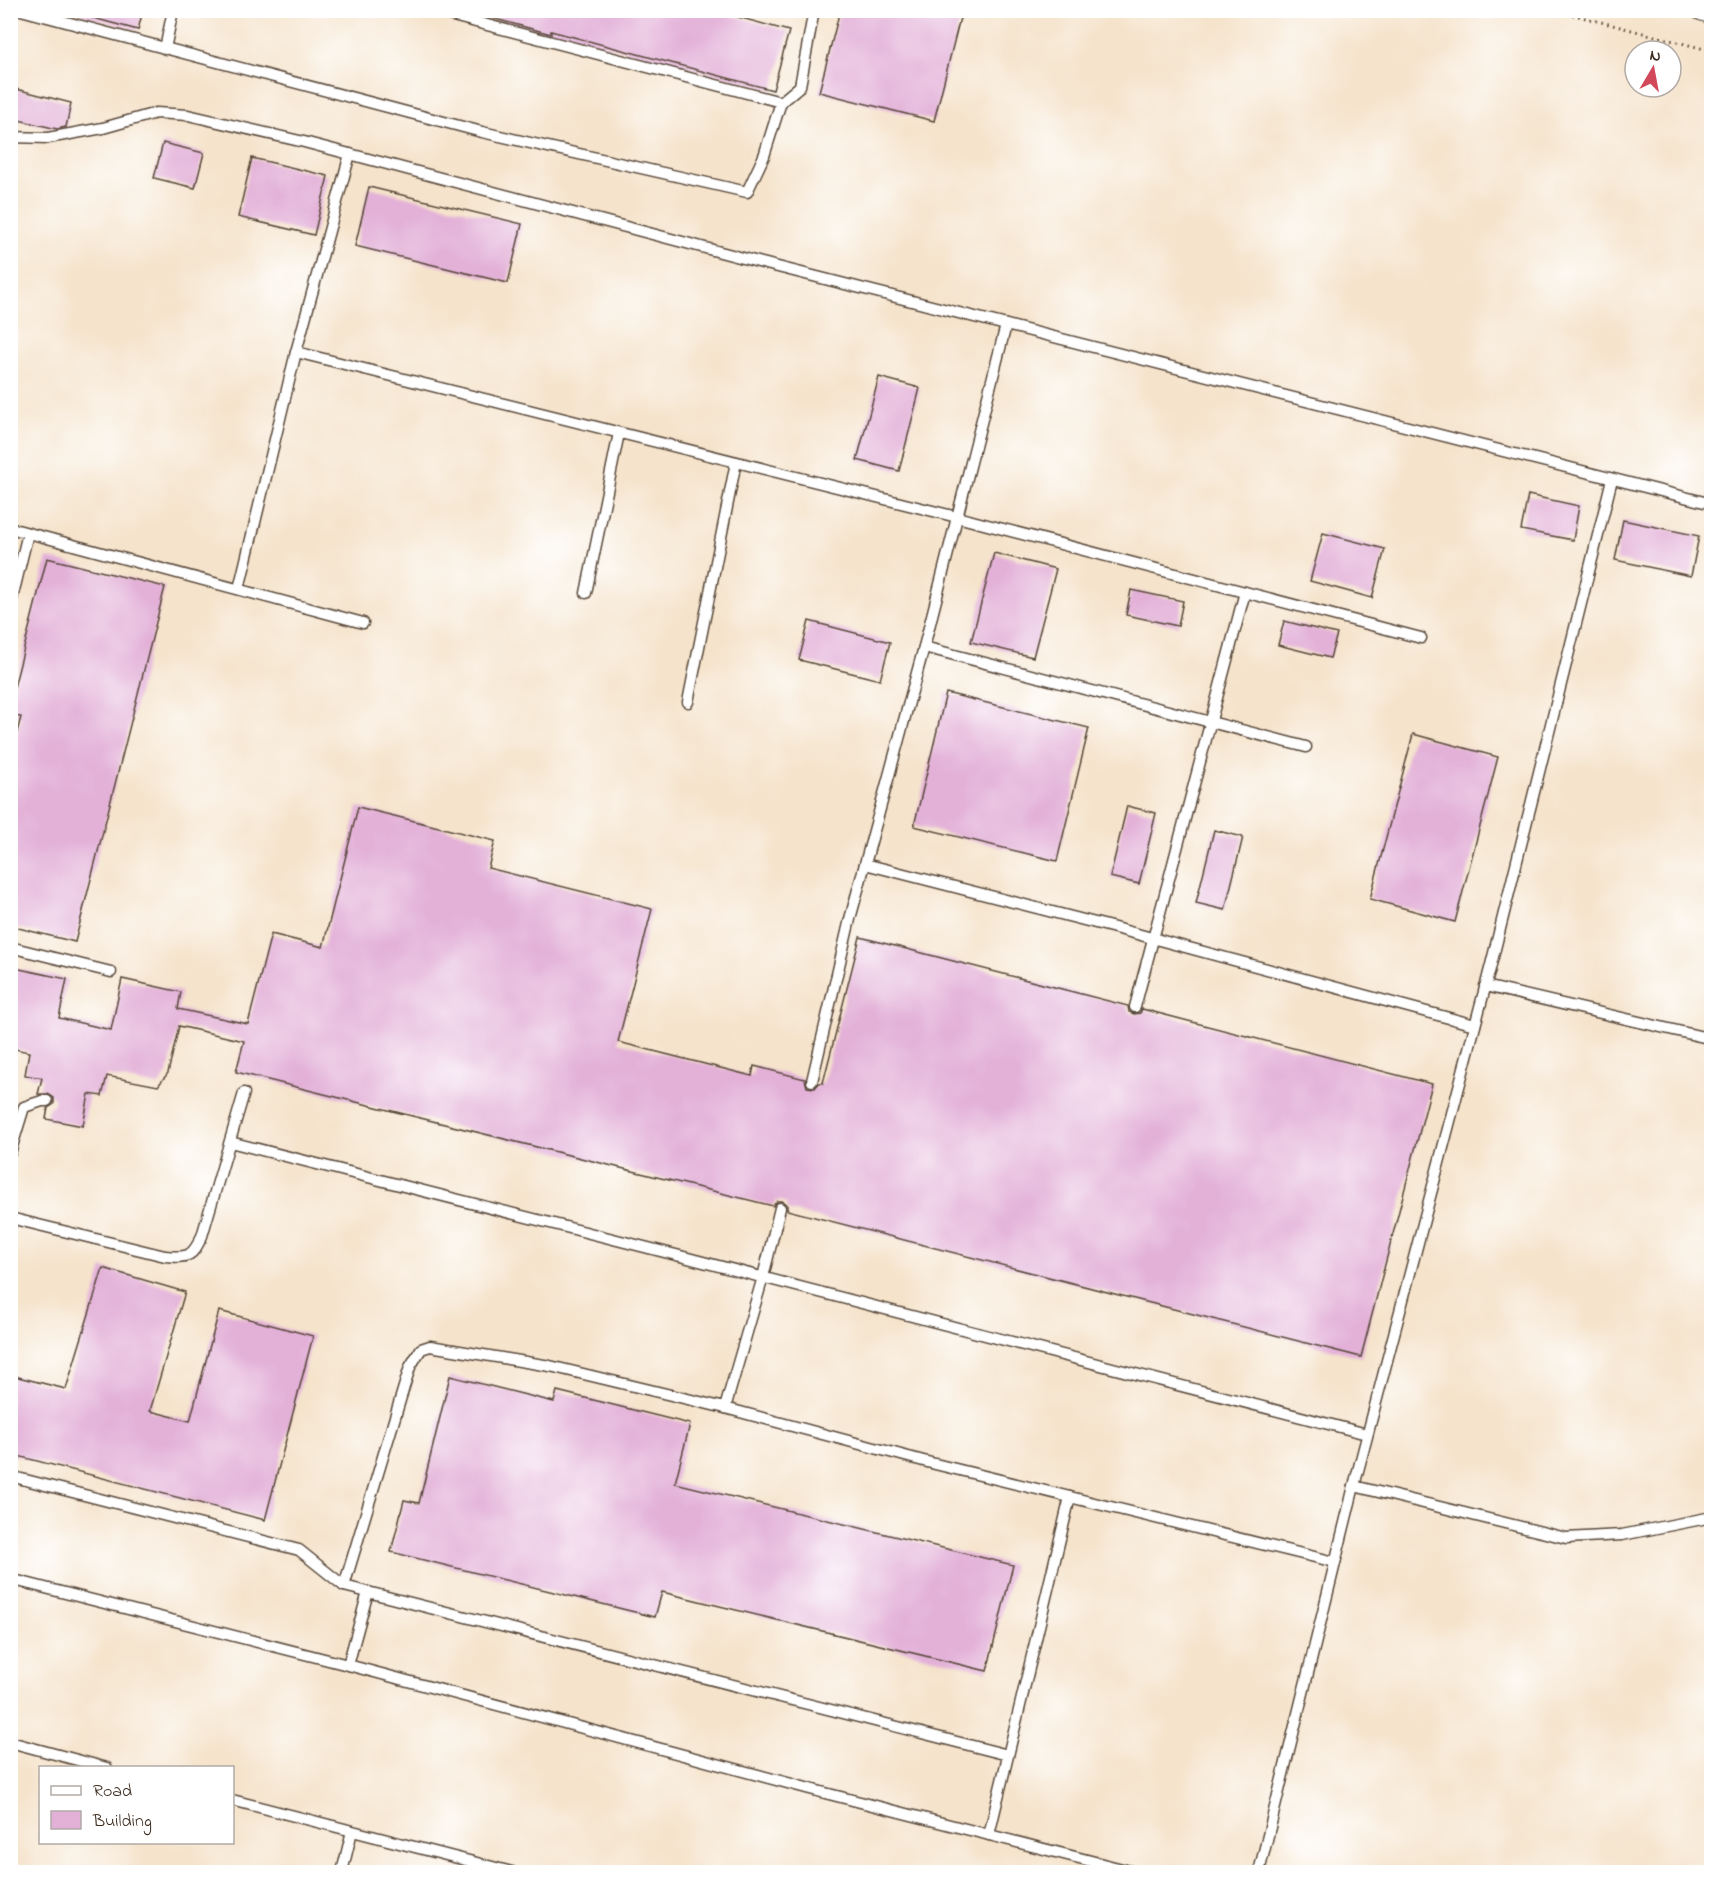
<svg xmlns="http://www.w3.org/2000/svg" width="1722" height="1883" font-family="'Indie Flower',sans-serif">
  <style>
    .building { fill: #e3b1d8 }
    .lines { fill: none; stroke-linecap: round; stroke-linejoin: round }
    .service-casing { stroke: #574638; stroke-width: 13 }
    .minor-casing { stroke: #574638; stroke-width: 23 }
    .path { stroke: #574638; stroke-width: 3; stroke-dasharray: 1.5 4.5; stroke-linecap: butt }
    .service { stroke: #fff; stroke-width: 10 }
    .minor { stroke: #fff; stroke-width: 21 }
  </style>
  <rect width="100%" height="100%" fill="#fff"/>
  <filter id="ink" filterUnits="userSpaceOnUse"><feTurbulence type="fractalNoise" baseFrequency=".0167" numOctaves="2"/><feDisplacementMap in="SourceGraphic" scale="12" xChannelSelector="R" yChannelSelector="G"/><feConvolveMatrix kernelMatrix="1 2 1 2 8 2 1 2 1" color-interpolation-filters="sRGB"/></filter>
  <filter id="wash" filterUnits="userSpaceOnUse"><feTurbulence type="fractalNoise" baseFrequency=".008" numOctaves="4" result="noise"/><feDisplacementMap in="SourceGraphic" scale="24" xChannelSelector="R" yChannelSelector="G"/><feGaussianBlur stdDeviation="1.35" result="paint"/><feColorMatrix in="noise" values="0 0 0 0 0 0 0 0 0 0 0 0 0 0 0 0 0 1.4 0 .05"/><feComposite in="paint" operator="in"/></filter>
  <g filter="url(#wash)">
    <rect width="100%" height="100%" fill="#f5e3cb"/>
    <g id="blocks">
      <g class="building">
        <polygon points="83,10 143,10 138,30 82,15"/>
        <polygon points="473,10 712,10 789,31 773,90 551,31 551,34 473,13"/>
        <polygon points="840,10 962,10 934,121 819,92"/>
        <polygon points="16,89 71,103 66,127 57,129 10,118"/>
        <polygon points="163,143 204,153 195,188 154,178"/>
        <polygon points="252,158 328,176 314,235 238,217"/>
        <polygon points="369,187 522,224 508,283 355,246"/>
        <polygon points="879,377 920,388 899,471 857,460"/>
        <polygon points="1528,495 1579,506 1573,540 1521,530"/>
        <polygon points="1623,520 1699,536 1691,576 1615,560"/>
        <polygon points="1323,533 1385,549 1372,598 1310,581"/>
        <polygon points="994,553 1056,569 1033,657 971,642"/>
        <polygon points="47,558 165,587 75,942 10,926 10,759 21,717 10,715 10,703"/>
        <polygon points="1131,590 1183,601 1178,626 1126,615"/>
        <polygon points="809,621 890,642 880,680 799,660"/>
        <polygon points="1284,621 1337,634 1330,658 1278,645"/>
        <polygon points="946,693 1089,728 1057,861 914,826"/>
        <polygon points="1413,734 1498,757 1455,922 1370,899"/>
        <polygon points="1127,806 1156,813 1139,884 1110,877"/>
        <polygon points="358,807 495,841 488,868 652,909 618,1042 752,1076 754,1066 805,1079 807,1087 815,1088 819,1083 823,1083 860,937 1128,1006 1129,1012 1134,1014 1140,1013 1142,1009 1432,1084 1361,1357 787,1210 787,1205 782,1201 777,1201 773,1206 236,1072 244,1041 179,1026 168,1073 158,1086 107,1076 102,1096 89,1094 83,1126 46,1119 48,1108 54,1104 54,1098 48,1094 38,1094 42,1078 25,1075 29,1052 10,1048 10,1023 14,1003 10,1002 10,967 67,979 59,1018 111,1030 122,979 181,992 178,1009 248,1024 271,934 323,947"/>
        <polygon points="1214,830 1243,837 1225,910 1196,903"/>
        <polygon points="103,1268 185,1292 150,1411 190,1421 219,1311 313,1336 265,1520 10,1454 10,1375 66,1389"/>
        <polygon points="450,1376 554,1402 557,1391 690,1424 675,1483 1013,1565 987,1671 662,1592 655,1617 391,1552 404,1500 419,1503"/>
      </g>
    </g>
  </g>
  <g filter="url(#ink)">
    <use href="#blocks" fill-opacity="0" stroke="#574638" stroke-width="1.5"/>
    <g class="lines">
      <defs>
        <g id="service">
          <polyline points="21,10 482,132 747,192 764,156 781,102 800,86 814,10"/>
          <polyline points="430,10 781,102"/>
          <polyline points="165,49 173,10"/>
          <polyline points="10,137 48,138 103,128 156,113 188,115 304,142 762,263 1712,504"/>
          <polyline points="296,352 957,517 1421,638"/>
          <polyline points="10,528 363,623"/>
          <polyline points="239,589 296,352 350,154"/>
          <polyline points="586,593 619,433"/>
          <polyline points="10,607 28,533"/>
          <polyline points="924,647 1306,747"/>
          <polyline points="688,702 736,462"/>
          <polyline points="865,864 1111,927 1475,1025"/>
          <polyline points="10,947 111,972"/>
          <polyline points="1485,986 1712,1039"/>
          <polyline points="1135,1007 1245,592"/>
          <polyline points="812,1081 850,919 924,647 1006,325"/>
          <polyline points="230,1142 684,1257 1367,1434"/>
          <polyline points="10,1153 24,1107 42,1101 47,1101"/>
          <path d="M10,1218L165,1256C189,1258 192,1257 202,1236L244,1093"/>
          <polyline points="725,1408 763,1277 780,1208"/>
          <polyline points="10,1476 299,1550 344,1586 1008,1755"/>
          <polyline points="1354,1486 1566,1538 1622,1535 1712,1517"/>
          <polyline points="10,1579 348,1665 825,1793 1134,1872"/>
          <polyline points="344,1586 410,1367 421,1349 430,1346 550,1366 725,1408 931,1463 1335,1562"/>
          <polyline points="348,1665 368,1592"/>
          <polyline points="10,1742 107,1768"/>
          <polyline points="232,1800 512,1872"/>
          <polyline points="989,1835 1070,1497"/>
          <polyline points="342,1872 352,1831"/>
          <polyline points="1259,1872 1354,1486 1491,965 1612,479"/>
        </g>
        <polyline id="minor" points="1702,10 1712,13"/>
      </defs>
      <use href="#service" class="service-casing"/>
      <use href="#minor" class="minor-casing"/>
      <polyline class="path" points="1555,10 1712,51"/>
      <use href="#service" class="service"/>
      <use href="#minor" class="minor"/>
    </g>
  </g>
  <rect width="1722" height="1883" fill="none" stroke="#fff" stroke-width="36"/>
  <rect x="39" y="1766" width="195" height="78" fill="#ffffff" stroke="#b1aaa5" stroke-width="1.5"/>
  <rect x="51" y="1786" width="30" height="9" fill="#ffffff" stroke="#b1aaa5" stroke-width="1.5"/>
  <text x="93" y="1796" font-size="18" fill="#3b2a1e">Road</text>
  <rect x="51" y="1811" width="30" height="18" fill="#e3b1d8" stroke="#b1aaa5" stroke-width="1.5"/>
  <text x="93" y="1826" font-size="18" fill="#3b2a1e">Building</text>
  <g transform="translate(1653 69) rotate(10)"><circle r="28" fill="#ffffff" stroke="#b1aaa5" stroke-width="1.5"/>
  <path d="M0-4.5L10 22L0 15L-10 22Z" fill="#d1495b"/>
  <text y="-9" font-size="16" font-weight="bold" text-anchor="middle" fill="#3b2a1e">N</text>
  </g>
</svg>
